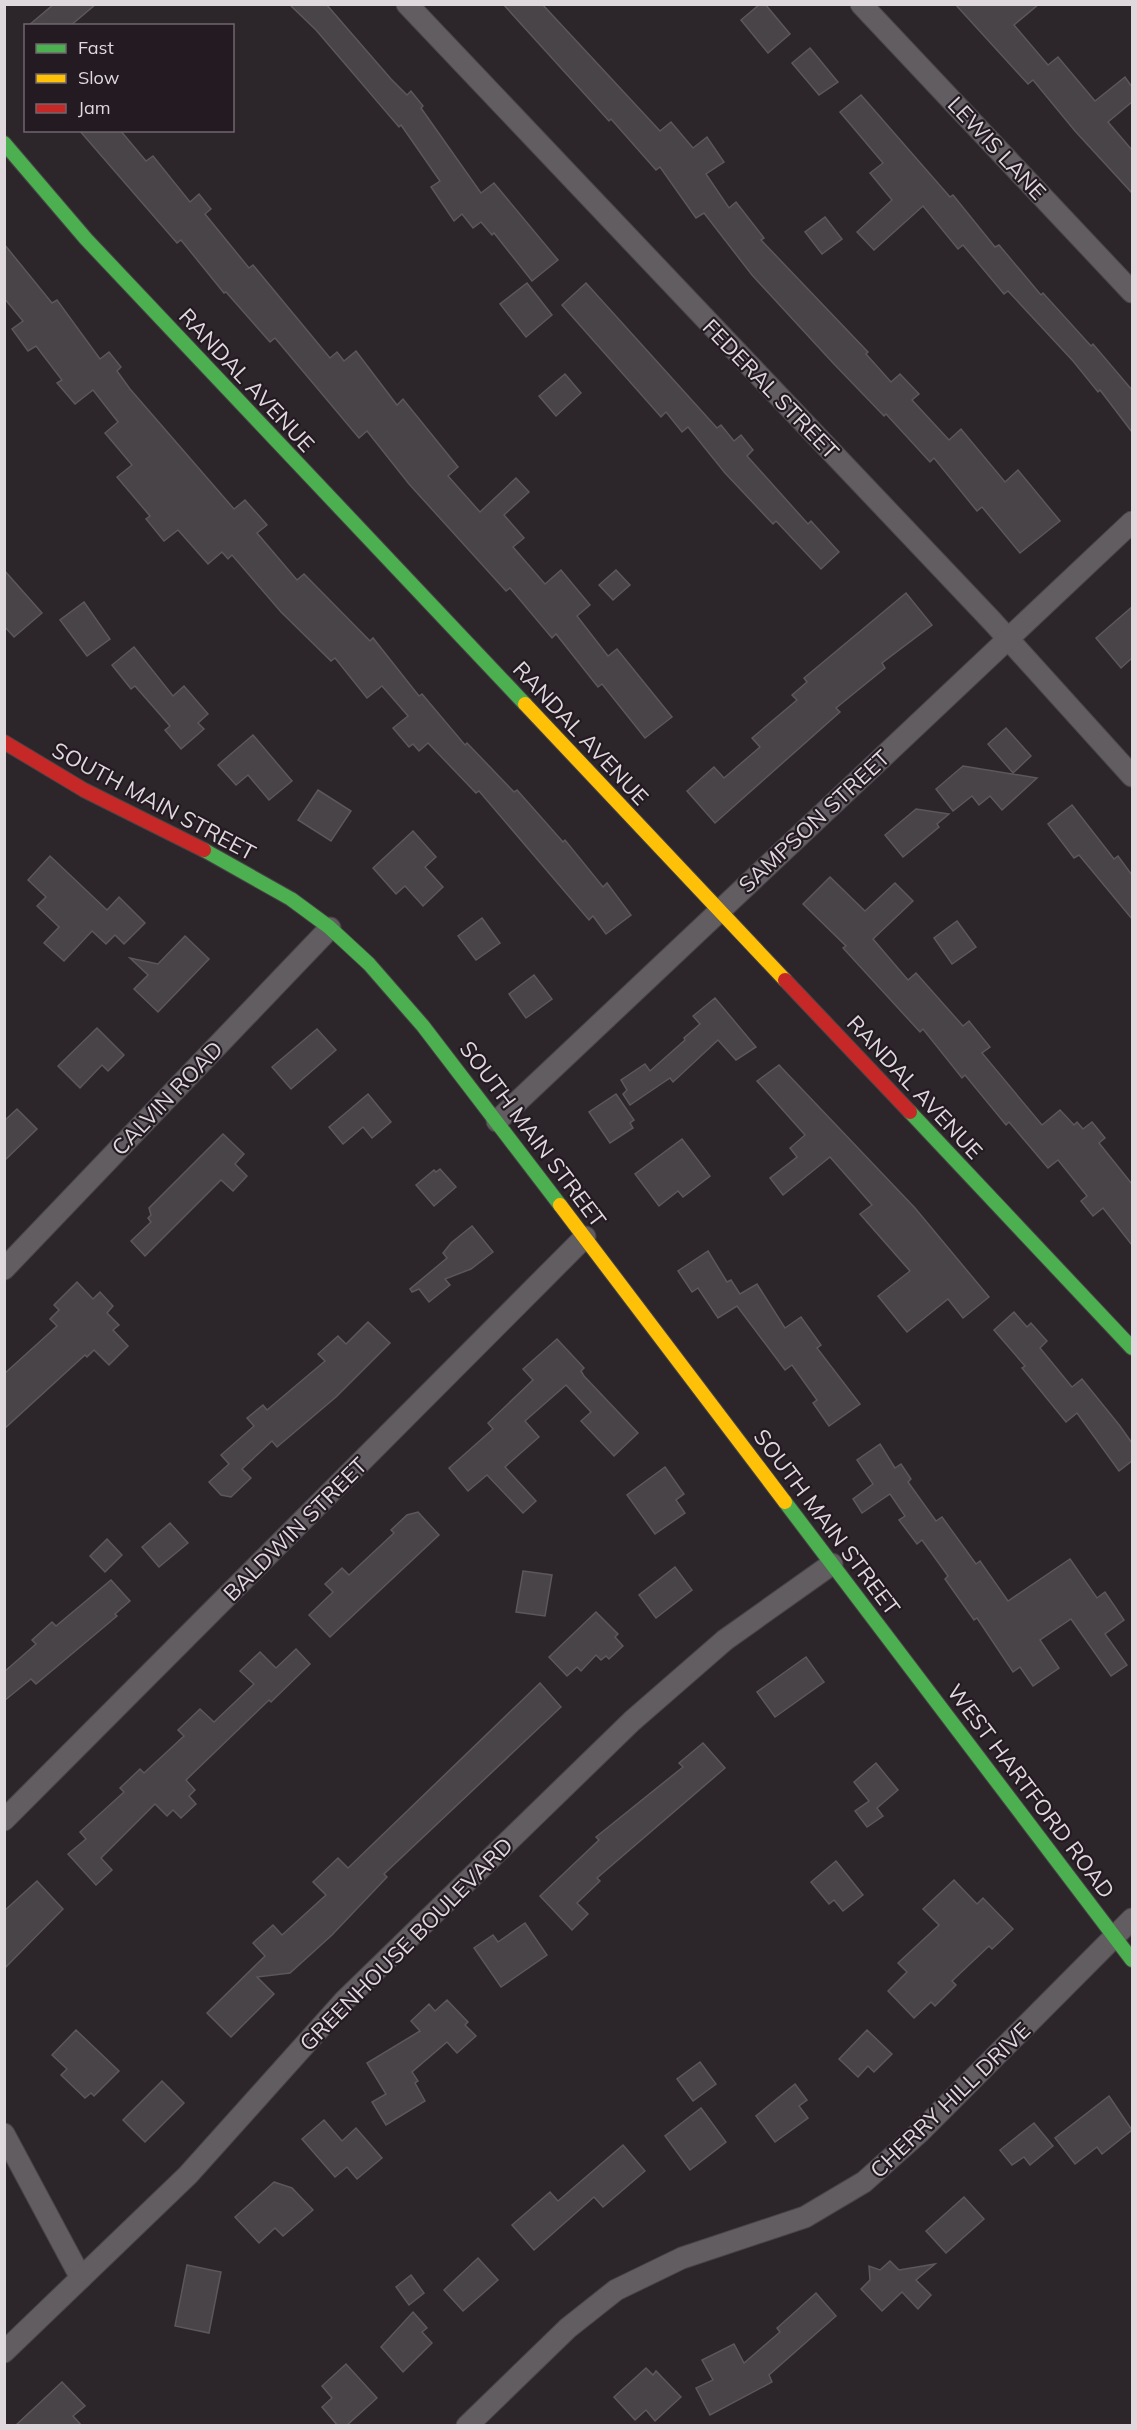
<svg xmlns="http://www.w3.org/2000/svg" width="1137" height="2430" font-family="Mulish,sans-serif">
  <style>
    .building { fill: #494447; stroke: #5c575a; stroke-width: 1.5 }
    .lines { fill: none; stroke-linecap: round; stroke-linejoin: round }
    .street-casing { stroke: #484447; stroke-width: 23 }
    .fast-casing { stroke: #484447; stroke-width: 16 }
    .slow-casing { stroke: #484447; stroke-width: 16 }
    .jam-casing { stroke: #484447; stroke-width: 16 }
    .street { stroke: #615d60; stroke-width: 21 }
    .fast { stroke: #4caf50; stroke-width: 14 }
    .slow { stroke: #ffc107; stroke-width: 14 }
    .jam { stroke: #c62828; stroke-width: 14 }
    .labels { text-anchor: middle; stroke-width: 4.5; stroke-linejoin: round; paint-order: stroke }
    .street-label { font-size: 22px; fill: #dfd9dd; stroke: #241b22 }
  </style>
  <rect width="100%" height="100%" fill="#2c262a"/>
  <g class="building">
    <polygon points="54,4 96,4 70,26 28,26"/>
    <polygon points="289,4 326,4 391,79 407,95 411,91 423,106 421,108 481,193 494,183 558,260 532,281 494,233 492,235 481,222 473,228 462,214 454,221 431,187 440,181 401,125 399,127 316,30"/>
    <polygon points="503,4 542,4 660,131 671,122 693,148 707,137 724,162 706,174 729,208 736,202 764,238 761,240 868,352 866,354 891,382 900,374 919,394 912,400 949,440 961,429 1005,482 1018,470 1060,521 1020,553 982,507 977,511 934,458 930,462 886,414 884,416 833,363 752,275 704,213 696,218 660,167 656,170 611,119 609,121"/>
    <polygon points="760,4 765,4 790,34 768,53 741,20"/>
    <polygon points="955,4 1039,4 1014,25 1048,65 1058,57 1095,101 1125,77 1132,87 1132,102 1108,122 1132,150 1132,193 1075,131 1033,80 1028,84"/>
    <polygon points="810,48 838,82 819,95 792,63"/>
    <polygon points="861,95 950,197 953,195 995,247 999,245 1041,295 1043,293 1091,346 1093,344 1132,390 1132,432 1100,390 1098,392 1073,361 1008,291 1004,294 963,245 958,249 923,206 874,250 857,232 892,200 870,173 883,163 840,112"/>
    <polygon points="79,130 120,130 146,161 153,156 190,202 199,194 211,209 205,214 249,268 253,265 330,358 337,352 344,361 356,351 397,405 403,399 458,467 448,476 480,512 516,478 529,492 504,515 524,538 513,547 545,584 561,570 590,605 577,616 608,656 617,649 672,717 645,738 602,684 598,687 556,634 552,638 510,588 506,591 409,484 367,431 359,438 275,338 270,342 226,292 224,293 181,240 177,243"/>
    <polygon points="825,217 842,239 822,254 805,232"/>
    <polygon points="4,244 52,303 57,300 100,359 109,352 121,367 117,371 130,389 234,509 245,500 267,525 257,533 297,580 304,574 370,641 373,638 419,696 422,694 465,745 467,743 514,792 517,790 563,842 565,840 603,887 607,883 631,915 606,934 593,916 589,920 479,791 476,793 428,743 419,751 413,744 409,747 393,728 408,716 382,686 367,698 335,658 331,661 281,612 232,555 228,559 222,552 208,564 178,530 164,541 146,519 150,516 117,477 132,465 105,433 118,422 93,390 75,404 57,383 62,380 36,346 28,351 12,329 23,321 4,298"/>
    <polygon points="527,283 552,315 526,337 500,304"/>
    <polygon points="586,283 717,428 721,425 734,441 741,435 753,450 747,456 808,524 811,521 839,552 821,569 776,521 773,524 725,473 688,427 682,432 666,412 661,417 562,305"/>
    <polygon points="565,374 581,393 556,416 539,396"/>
    <polygon points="4,570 42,613 14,637 4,626"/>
    <polygon points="616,570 630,585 613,600 599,585"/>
    <polygon points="906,593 932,625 882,663 885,668 836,708 840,712 715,823 687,791 714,767 724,778 760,747 752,738 797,700 792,695 807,682 804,678"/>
    <polygon points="84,602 110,639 87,656 60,620"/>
    <polygon points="1132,607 1132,658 1121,668 1096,638"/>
    <polygon points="134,647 173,696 184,686 208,714 198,723 204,729 181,749 165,730 170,726 135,686 131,689 112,665"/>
    <polygon points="1006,728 1031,756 1013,773 988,744"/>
    <polygon points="253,735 292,781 269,800 248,775 236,785 218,765"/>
    <polygon points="963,766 1037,778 1002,810 990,796 979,805 972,796 953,811 936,789"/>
    <polygon points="318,790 351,811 331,841 298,820"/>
    <polygon points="1072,805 1114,859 1118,856 1132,875 1132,919 1079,855 1074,858 1048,824"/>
    <polygon points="916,809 949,814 937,824 939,827 903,857 885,835"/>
    <polygon points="413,831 436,857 425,867 443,887 423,906 405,886 396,894 373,868"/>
    <polygon points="50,856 107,910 119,897 145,923 124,944 115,935 106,944 92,931 64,961 44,943 59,927 37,906 46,897 28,880"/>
    <polygon points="830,877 865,911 895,883 913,901 873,939 908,980 916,973 963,1026 969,1021 990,1047 982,1053 1042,1125 1060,1110 1074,1125 1077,1122 1083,1129 1092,1122 1105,1138 1099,1143 1132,1184 1132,1245 1103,1208 1093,1216 1081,1201 1087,1196 1058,1160 1048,1168 1009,1122 1006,1125 965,1075 962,1078 923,1029 920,1032 843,948 846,946 803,904"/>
    <polygon points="482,918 500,943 476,960 458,936"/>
    <polygon points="957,921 976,947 952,964 934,938"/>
    <polygon points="185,936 209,959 158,1012 134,989 148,975 130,958 158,964"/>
    <polygon points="534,975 552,999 526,1018 509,994"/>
    <polygon points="715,998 756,1047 736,1060 718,1040 673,1082 670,1078 630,1105 623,1094 627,1090 621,1080 645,1064 650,1071 685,1040 684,1038 700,1024 693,1016"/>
    <polygon points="97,1028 124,1055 108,1071 102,1065 80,1088 58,1066"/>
    <polygon points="317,1029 336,1050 291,1089 272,1067"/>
    <polygon points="779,1065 915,1208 989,1297 963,1318 948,1299 907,1332 878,1296 910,1271 860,1214 872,1205 830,1157 783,1195 770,1178 797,1157 790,1148 805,1135 757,1081"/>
    <polygon points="368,1094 391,1122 372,1138 363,1127 343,1144 329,1127"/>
    <polygon points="616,1094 634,1120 630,1123 633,1128 610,1143 589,1112"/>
    <polygon points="17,1109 37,1129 4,1161 4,1121"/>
    <polygon points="223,1134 244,1154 235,1164 247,1176 233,1191 221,1180 145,1256 131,1241 151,1222 148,1218 151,1215 149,1208"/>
    <polygon points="682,1139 710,1176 683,1197 678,1191 659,1206 635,1174"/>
    <polygon points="440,1169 456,1187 434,1206 416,1185 434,1170 436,1172"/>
    <polygon points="472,1226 493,1252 471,1269 445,1279 450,1285 429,1302 419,1289 412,1292 410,1289 447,1258 443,1253 451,1243"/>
    <polygon points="708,1251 727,1282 731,1280 740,1294 757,1284 785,1328 801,1317 821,1345 817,1348 860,1404 829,1426 813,1403 817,1400 792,1365 785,1370 737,1306 718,1318 698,1288 692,1292 678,1271"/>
    <polygon points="77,1282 93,1299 100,1292 113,1306 107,1313 119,1325 113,1330 128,1346 109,1365 94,1350 87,1357 85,1355 4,1429 4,1374 57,1326 50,1319 59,1310 54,1305"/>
    <polygon points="1014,1312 1027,1327 1031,1323 1047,1341 1040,1348 1072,1387 1082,1379 1120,1426 1132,1443 1132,1461 1119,1471 1077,1413 1066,1422 1022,1368 1025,1366 994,1330"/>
    <polygon points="368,1322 390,1343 336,1397 277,1447 272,1441 242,1469 251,1478 231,1497 221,1495 209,1482 229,1464 221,1455 254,1426 247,1418 263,1405 267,1410 325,1361 318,1354 338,1336 346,1344"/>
    <polygon points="557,1339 584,1368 581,1371 584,1376 638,1433 614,1456 581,1421 591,1412 566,1385 525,1421 539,1437 505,1467 536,1501 523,1513 487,1475 468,1491 449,1468 493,1429 488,1423 533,1380 523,1369"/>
    <polygon points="880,1444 895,1468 901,1464 911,1479 908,1482 936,1521 942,1517 976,1564 980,1561 1008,1601 1070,1559 1097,1598 1105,1592 1124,1620 1105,1634 1127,1665 1111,1676 1071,1619 1040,1640 1059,1668 1033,1686 1020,1667 1013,1672 977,1618 974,1620 945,1579 948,1576 922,1540 917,1544 899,1520 905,1516 890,1494 862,1513 853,1499 873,1484 857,1460"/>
    <polygon points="665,1467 684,1494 676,1500 685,1513 655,1534 627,1495"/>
    <polygon points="418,1512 439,1535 330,1637 309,1615 333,1592 325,1584 342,1568 349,1575 394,1533 391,1530 407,1515"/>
    <polygon points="170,1523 188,1543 159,1567 142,1547"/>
    <polygon points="107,1539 122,1555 105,1572 90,1556"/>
    <polygon points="675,1567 692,1590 656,1618 639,1595"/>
    <polygon points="523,1571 552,1575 545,1616 516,1612"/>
    <polygon points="111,1580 130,1601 115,1614 117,1616 36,1684 31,1679 4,1701 4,1672 36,1644 32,1640 52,1622 56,1626"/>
    <polygon points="596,1612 618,1634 615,1637 623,1646 609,1659 606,1656 601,1660 596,1655 581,1671 577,1667 567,1676 549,1657"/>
    <polygon points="296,1649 310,1664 271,1702 269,1700 186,1780 195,1790 189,1796 196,1804 181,1818 173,1810 167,1816 155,1804 101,1858 112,1870 96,1885 68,1854 86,1839 80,1832 124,1792 120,1788 140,1769 144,1773 184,1736 178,1730 200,1709 214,1722 254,1684 240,1671 260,1652 276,1668"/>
    <polygon points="806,1657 824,1682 775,1717 757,1692"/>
    <polygon points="540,1683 561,1707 384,1874 387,1877 332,1935 290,1973 257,1977 274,1994 231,2037 207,2013 265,1956 253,1943 273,1925 282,1935 326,1895 313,1882 338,1858 348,1868"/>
    <polygon points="703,1743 725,1768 597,1878 600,1881 577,1903 588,1914 572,1930 540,1896 599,1840 596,1837 683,1767 679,1763"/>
    <polygon points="876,1763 898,1790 877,1808 883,1816 867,1827 855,1811 869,1801 854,1782"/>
    <polygon points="836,1861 863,1895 843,1911 834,1900 829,1904 811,1882"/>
    <polygon points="954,1880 977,1904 983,1898 1013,1929 992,1949 989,1946 952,1981 956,1985 935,2006 931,2002 914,2018 888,1991 907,1972 898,1963 939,1925 923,1909"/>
    <polygon points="37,1881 63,1909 4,1969 4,1911"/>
    <polygon points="525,1923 547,1955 501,1987 474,1948 493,1935 498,1942"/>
    <polygon points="447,2000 468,2022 465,2025 476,2036 457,2053 447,2042 412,2072 418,2081 415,2083 425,2101 386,2125 372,2102 386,2094 367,2063 420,2031 411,2021 429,2004 435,2011"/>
    <polygon points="76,2030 119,2071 94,2096 91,2093 85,2098 61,2075 67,2069 52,2055"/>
    <polygon points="867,2030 892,2054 874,2072 868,2066 858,2077 839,2059"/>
    <polygon points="700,2062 716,2084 693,2101 677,2079"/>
    <polygon points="162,2081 184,2103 145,2142 123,2120"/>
    <polygon points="795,2084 807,2100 799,2106 808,2118 775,2142 756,2116"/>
    <polygon points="1109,2096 1132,2130 1102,2154 1097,2147 1075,2164 1055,2138"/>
    <polygon points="701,2108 726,2142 690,2170 665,2136"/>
    <polygon points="324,2120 342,2141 356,2128 382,2158 357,2179 347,2167 335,2177 302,2139"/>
    <polygon points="1034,2123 1053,2146 1030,2165 1024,2157 1012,2165 1000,2150"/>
    <polygon points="623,2145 645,2171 603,2207 594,2197 534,2250 512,2225 550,2192 558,2201"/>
    <polygon points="274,2182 292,2188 313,2210 283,2236 275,2228 259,2243 235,2217"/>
    <polygon points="964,2197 984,2219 946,2253 926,2231"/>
    <polygon points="478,2258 498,2280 463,2311 444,2290"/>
    <polygon points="890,2261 899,2270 935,2264 916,2280 931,2295 918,2309 902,2292 882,2311 861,2289 870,2280 869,2266 880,2270"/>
    <polygon points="187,2265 221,2272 209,2333 175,2326"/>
    <polygon points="411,2275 424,2293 409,2305 396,2287"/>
    <polygon points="816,2293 836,2316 769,2375 772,2382 710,2415 696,2388 713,2380 702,2360 734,2344 744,2363 780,2332 777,2328"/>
    <polygon points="413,2312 427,2328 422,2332 432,2343 403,2372 381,2347"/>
    <polygon points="346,2364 377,2398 346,2426 338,2426 322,2407 332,2398 322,2386"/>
    <polygon points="646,2368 653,2375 656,2371 681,2397 655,2421 646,2410 635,2420 614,2397"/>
    <polygon points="62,2382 85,2406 73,2416 82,2426 15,2426"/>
  </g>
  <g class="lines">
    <defs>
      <g id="street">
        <polyline points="407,4 992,621 1132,776"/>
        <polyline points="861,4 1132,292"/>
        <polyline points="497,1121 1132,522"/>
        <polyline points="4,1269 330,928"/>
        <polyline points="4,1820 585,1237"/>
        <polyline points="4,2134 81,2278"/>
        <polyline points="4,2352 188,2175 345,2000 632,1721 725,1640 832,1564"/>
        <polyline points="467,2426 568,2328 616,2290 682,2258 805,2217 864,2182 920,2132 1132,1919"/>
      </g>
      <g id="fast">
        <polyline points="4,143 86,239 525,704"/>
        <polyline points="204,850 291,899 329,927 369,964 423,1026 560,1205"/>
        <polyline points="910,1112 1132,1348"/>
        <polyline points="785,1502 1132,1960"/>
      </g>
      <g id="slow">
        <polyline points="525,704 785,980"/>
        <polyline points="560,1205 785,1502"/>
      </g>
      <g id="jam">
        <polyline points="4,742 84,790 204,850"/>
        <polyline points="785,980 910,1112"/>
      </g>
    </defs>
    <use href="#street" class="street-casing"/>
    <use href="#fast" class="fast-casing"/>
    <use href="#slow" class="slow-casing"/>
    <use href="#jam" class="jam-casing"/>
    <use href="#street" class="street"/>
    <use href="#fast" class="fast"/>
    <use href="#slow" class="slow"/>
    <use href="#jam" class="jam"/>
  </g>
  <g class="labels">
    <g class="street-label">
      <text transform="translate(997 148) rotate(47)" y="8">LEWIS LANE</text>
      <text transform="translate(247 380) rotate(47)" y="8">RANDAL AVENUE</text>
      <text transform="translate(771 389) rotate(46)" y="8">FEDERAL STREET</text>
      <text transform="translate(581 733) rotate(47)" y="8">RANDAL AVENUE</text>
      <text transform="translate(154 801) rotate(28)" y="8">SOUTH MAIN STREET</text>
      <text transform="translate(814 821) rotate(-43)" y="8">SAMPSON STREET</text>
      <text transform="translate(915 1087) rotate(47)" y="8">RANDAL AVENUE</text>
      <text transform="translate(167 1098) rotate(-46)" y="8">CALVIN ROAD</text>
      <text transform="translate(533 1134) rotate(53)" y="8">SOUTH MAIN STREET</text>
      <text transform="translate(827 1522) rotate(53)" y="8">SOUTH MAIN STREET</text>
      <text transform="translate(295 1529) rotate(-45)" y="8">BALDWIN STREET</text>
      <text transform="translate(1031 1791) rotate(53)" y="8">WEST HARTFORD ROAD</text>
      <text transform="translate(406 1944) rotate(-45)" y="8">GREENHOUSE BOULEVARD</text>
      <text transform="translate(950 2100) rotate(-44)" y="8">CHERRY HILL DRIVE</text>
    </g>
  </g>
  <rect width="1137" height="2430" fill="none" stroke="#dfd9dd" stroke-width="12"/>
  <rect x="24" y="24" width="210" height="108" fill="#241b22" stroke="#6f676d" stroke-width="1.5"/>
  <rect x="36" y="44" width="30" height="9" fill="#4caf50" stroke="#6f676d" stroke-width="1.5"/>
  <text x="78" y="54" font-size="18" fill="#dfd9dd">Fast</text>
  <rect x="36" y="74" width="30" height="9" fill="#ffc107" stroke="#6f676d" stroke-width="1.5"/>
  <text x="78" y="84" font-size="18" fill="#dfd9dd">Slow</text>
  <rect x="36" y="104" width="30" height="9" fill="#c62828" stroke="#6f676d" stroke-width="1.5"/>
  <text x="78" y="114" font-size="18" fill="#dfd9dd">Jam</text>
</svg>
